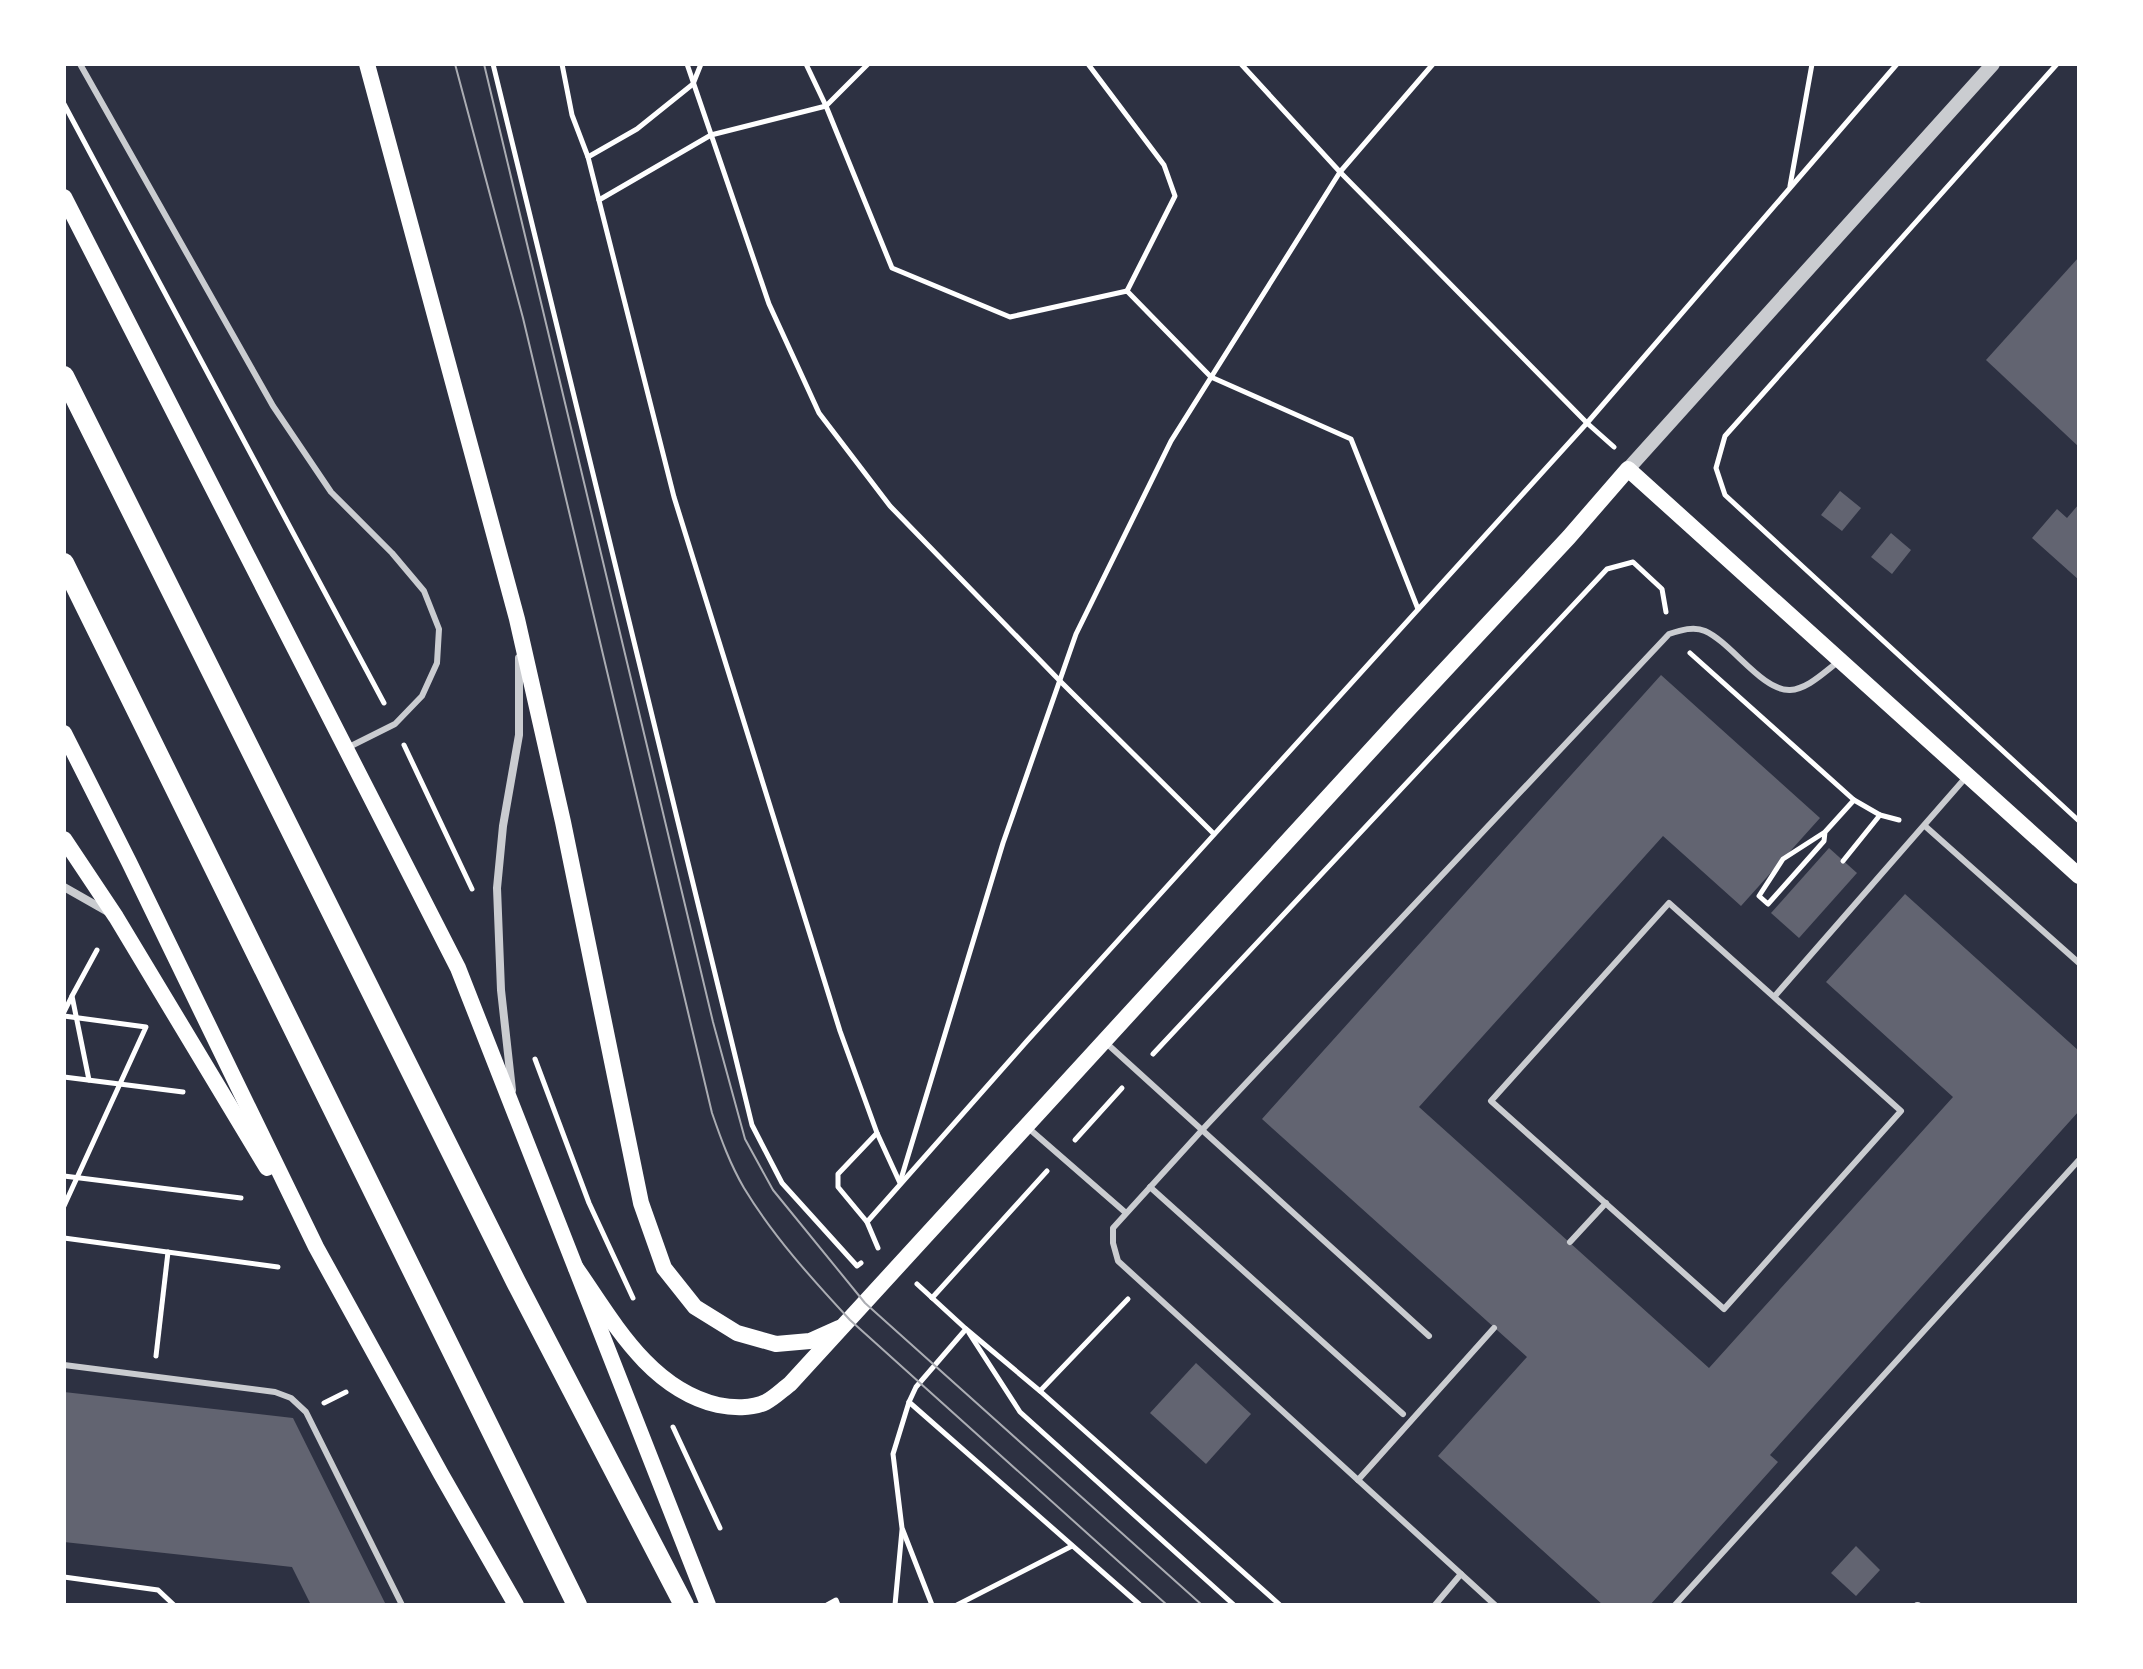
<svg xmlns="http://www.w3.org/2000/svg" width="2143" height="1669" font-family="Arial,sans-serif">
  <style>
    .building { fill: #626471 }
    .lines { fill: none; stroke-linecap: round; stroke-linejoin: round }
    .path { stroke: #fff; stroke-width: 5 }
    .service { stroke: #caccd0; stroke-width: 6 }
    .minor { stroke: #caccd0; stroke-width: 8 }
    .tertiary { stroke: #caccd0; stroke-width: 14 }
    .secondary { stroke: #fff; stroke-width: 16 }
    .primary { stroke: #fff; stroke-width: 20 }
    .tram { stroke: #abadb3; stroke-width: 2 }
  </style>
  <rect width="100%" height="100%" fill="#2d3142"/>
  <g class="building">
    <polygon points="2079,257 2079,447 1986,360"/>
    <polygon points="1840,491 1861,508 1842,531 1821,515"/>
    <polygon points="2079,504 2079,580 2032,538 2057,509 2067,518"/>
    <polygon points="1891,533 1911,550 1892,574 1871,557"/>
    <polygon points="1661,675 1820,818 1741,906 1663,836 1419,1107 1709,1368 1953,1097 1826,982 1905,894 2079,1051 2079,1111 1770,1455 1778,1462 1650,1605 1603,1605 1438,1456 1527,1357 1262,1119"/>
    <polygon points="1829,848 1857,873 1799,938 1771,913"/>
    <polygon points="1196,1363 1251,1414 1206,1464 1150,1413"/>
    <polygon points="64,1392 293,1418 386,1605 311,1605 292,1567 64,1542"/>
    <polygon points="1856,1546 1880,1570 1856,1596 1831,1573"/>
  </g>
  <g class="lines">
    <g class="path">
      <polyline points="493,64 752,1125 782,1183 857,1266 861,1263"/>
      <polyline points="562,64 572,115 588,157 674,497 840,1031 877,1133 900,1183"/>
      <polyline points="687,64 769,304 819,413 890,506 1060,681 1214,834"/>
      <polyline points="806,64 826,106 892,268 1010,317 1127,291 1211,377 1351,439 1418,609"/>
      <polyline points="1088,64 1164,165 1175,196 1127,291"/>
      <polyline points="1241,64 1340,172 1587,423 1614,447"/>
      <polyline points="2057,64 1725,436 1716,468 1725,495 2079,821"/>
      <polyline points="64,104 384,703"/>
      <polyline points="588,157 637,129 693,84 701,64"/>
      <polyline points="1790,186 1812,64"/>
      <polyline points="599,200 711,135 826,106 868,64"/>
      <polyline points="1690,653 1854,800 1880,815 1899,820"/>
      <polyline points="404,745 472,889"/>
      <polyline points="1825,832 1824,841 1768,904 1759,896 1783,859 1825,832 1854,800"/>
      <polyline points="1843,861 1880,815"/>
      <polyline points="64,1012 72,996"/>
      <polyline points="64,1016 146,1027 64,1206"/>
      <polyline points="1153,1054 1607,569 1633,562 1662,589 1666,612"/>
      <polyline points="535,1059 589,1203 633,1298"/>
      <polyline points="64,1077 183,1092"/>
      <polyline points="89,1080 72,996 97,950"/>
      <polyline points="1075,1140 1122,1088"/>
      <polyline points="64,1176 241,1198"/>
      <polyline points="901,1179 1003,843 1076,634 1171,441 1340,172 1433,64"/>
      <polyline points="867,1222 838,1187 838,1174 877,1133"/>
      <polyline points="64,1238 278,1267"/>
      <polyline points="878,1248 867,1222 1027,1041 1587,423 1897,64"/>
      <polyline points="917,1284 966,1329 916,1387 909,1402 893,1454 902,1528 932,1605"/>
      <polyline points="932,1298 1047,1171"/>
      <polyline points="966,1329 1040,1391 1280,1605"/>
      <polyline points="969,1333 1020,1412 1234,1605"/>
      <polyline points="156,1356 168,1252"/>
      <polyline points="1040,1391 1128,1299"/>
      <polyline points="909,1402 1140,1605"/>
      <polyline points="324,1403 346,1392"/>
      <polyline points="673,1427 720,1528"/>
      <polyline points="64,1577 158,1590 174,1605"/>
      <polyline points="827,1605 836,1600 838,1605"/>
      <polyline points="895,1605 902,1530"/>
      <polyline points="957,1605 1072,1546"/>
    </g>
    <g class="service">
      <polyline points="80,64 273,406 331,492 392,553 424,591 439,629 437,663 422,696 395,724 347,748"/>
      <polyline points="1925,826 2079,963"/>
      <polyline points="1774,997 1901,1111 1724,1309 1491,1101 1669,903 1774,997 1967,776"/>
      <polyline points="1104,1041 1429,1336"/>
      <polyline points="1026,1126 1126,1213"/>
      <polyline points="1150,1187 1403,1414"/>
      <polyline points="1570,1242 1606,1203"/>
      <polyline points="64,1365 275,1392 291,1398 306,1412 402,1605"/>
      <polyline points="1358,1480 1494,1328"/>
      <polyline points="1435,1605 1461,1574"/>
      <path d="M1495,1605L1118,1261L1113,1243V1228L1203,1129L1669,634C1681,630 1694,626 1705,631C1732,643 1762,691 1790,690C1808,689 1824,672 1838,662"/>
      <polyline points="1675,1605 2079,1160"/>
      <polyline points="1917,1605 1918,1605"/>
    </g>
    <g class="minor">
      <polyline points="64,887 108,912"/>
      <polyline points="512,1090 501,990 497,888 503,826 519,735 519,658"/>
    </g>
    <polyline class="tertiary" points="1628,469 1993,64"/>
    <g class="secondary">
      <polyline points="367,64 517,619 563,822 641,1203 664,1268 695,1307 737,1333 776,1344 810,1341 839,1328"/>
      <polyline points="64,197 458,968 708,1605"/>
      <polyline points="64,733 129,862 316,1247 441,1474 516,1605"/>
      <polyline points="64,839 116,917 267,1168"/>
      <path d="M576,1268C613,1321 649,1389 718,1405C732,1408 752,1409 766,1402C774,1398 782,1390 790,1384L1403,715L1569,537L1628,469L2079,876"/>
    </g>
    <g class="primary">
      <polyline points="64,376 516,1282 684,1605"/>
      <polyline points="64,563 577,1605"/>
    </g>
    <g class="tram">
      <path d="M455,64L523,318L712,1113C721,1139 730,1164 744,1188C773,1236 812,1279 850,1320L1167,1605"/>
      <polyline points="484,64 713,1022 745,1139 773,1190 865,1303 1202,1605"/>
    </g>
  </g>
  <rect width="2143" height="1669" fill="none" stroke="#ffffff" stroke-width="132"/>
</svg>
